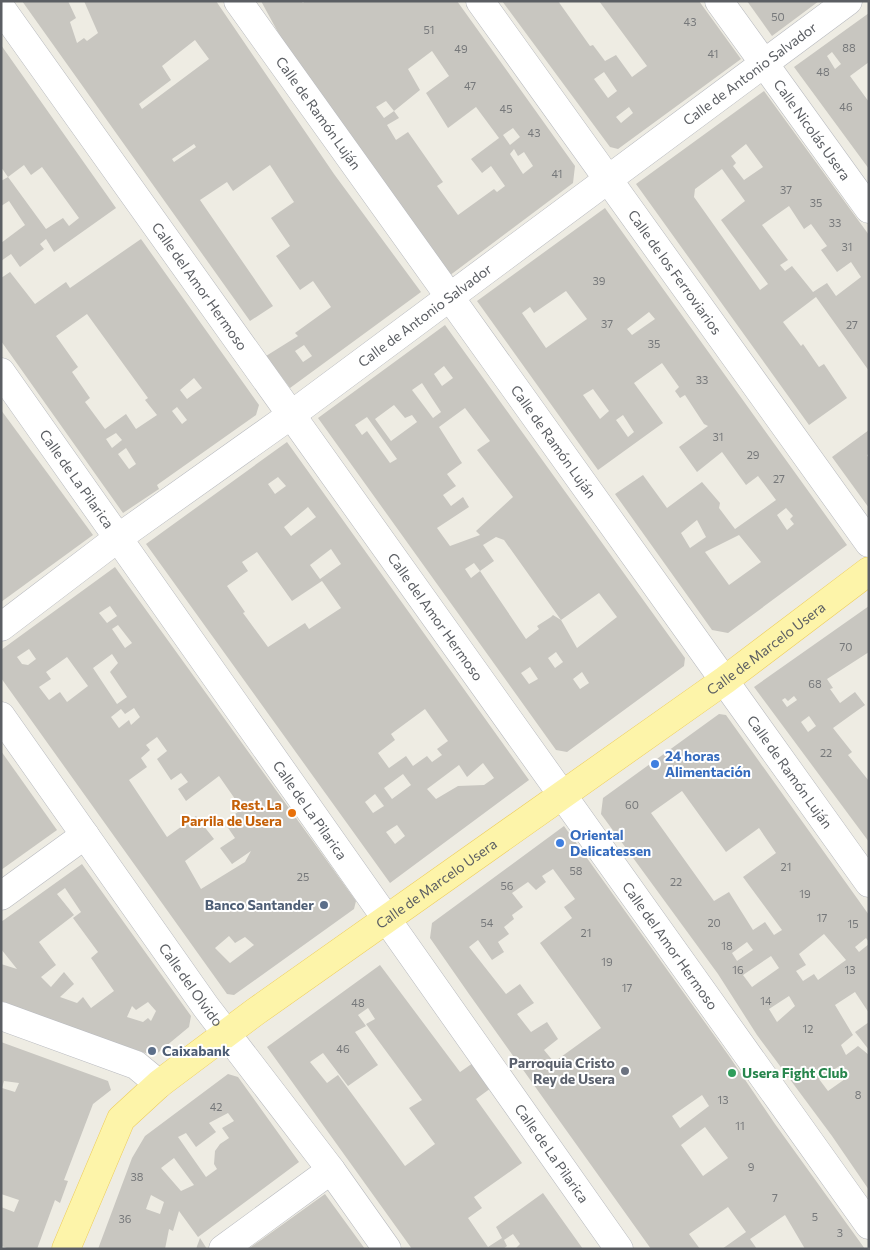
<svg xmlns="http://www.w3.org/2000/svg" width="870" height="1250" font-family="Commissioner,sans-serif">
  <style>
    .building { fill: #c8c6c0; fill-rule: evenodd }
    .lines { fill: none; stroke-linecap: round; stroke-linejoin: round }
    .minor-casing { stroke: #b8babf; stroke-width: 29 }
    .major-casing { stroke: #eecd5c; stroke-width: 29 }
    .minor { stroke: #fff; stroke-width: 28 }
    .major { stroke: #fdf4a9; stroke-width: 28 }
    .shop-dot { fill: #3f7fe0; stroke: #fff; stroke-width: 2 }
    .food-dot { fill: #e8710a; stroke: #fff; stroke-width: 2 }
    .service-dot { fill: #5c6f8a; stroke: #fff; stroke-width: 2 }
    .worship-dot { fill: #6b7280; stroke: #fff; stroke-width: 2 }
    .leisure-dot { fill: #2e9e5b; stroke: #fff; stroke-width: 2 }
    .labels { text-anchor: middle; stroke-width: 4; stroke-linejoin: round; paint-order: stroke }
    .number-label { font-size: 11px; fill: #76787a }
    .street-label { font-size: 14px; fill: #5b5e63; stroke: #fff }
    .shop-label { font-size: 14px; font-weight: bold; fill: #366cbe; stroke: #fff; text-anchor: start }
    .food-label { font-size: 14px; font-weight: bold; fill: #c56008; stroke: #fff; text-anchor: end }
    .service-label { font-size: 14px; font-weight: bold; fill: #4e5e75; stroke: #fff; text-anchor: end }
    .worship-label { font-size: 14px; font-weight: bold; fill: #5b616d; stroke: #fff; text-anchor: end }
    .leisure-label { font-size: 14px; font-weight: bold; fill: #27864d; stroke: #fff; text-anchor: start }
  </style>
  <rect width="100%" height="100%" fill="#eeece3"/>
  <g class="building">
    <path d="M22,1H68L76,18L70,22L77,43L84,38L87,41L98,33L84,1H216L334,174L421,292L290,388L266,356L298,336L295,333L331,307L313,281L300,290L276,256L290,246L271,218L294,202L270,165L233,191L227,182L200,200L273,306L250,321ZM195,40L209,59L142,109L139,104L171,80L162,66ZM194,144L196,147L174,162L172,159ZM304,345L312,356L303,362L295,351Z"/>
    <path d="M261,1H301L303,3L305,1H457L575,166L573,183L449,276L286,47ZM432,51L449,76L426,93L448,128L476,107L499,138L471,159L482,173L491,166L505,186L497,192L494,189L458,215L437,186L443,182L408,132L396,140L387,125L399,118L394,111L384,118L376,107L386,101L394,111L420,90L408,69ZM513,128L520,137L510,145L503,135ZM514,149L518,156L524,152L533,166L523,174L510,154Z"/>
    <path d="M502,1H558L590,46L593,45L605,61L616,55L632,77L647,66L599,1H699L741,59L618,149L610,147ZM604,72L617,91L608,98L594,79ZM629,107L633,113L621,123L616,117Z"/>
    <polygon points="747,1 819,1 772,36"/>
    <path d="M869,13V62L850,76L869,102V169L794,67ZM832,52L841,64L835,69L827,56Z"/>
    <polygon points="1,45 116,208 54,252 46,239 40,244 44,249 20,267 11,254 1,261 1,243 25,225 9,201 1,206 1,181 8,177 46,229 63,218 69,226 79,218 42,167 31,175 24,165 8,177 1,167"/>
    <path d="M764,91L869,235V371L816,297L783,322L801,346L803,344L819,367L824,364L847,398L809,425L636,184ZM746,144L763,167L744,180L733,166L736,163L731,156ZM722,169L745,201L721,220L768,284L760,290L694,197L695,189ZM789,206L804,229L811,224L827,246L821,250L837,272L851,262L861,277L836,296L827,283L813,292L792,266L785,271L780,265L788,260L762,225Z"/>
    <path d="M605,208L847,545L728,633L712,630L615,494L643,475L667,508L702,482L720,503L719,508L735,529L776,500L758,476L746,485L722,452L697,472L679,447L708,426L704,424L685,395L680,398L675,391L679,387L662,363L634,383L663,423L598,470L477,301ZM566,291L587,319L546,348L522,313L530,307L534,313ZM649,312L655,319L632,335L627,329ZM593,389L609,411L600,419L583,395ZM623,415L634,432L628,437L616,420ZM786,508L793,516L790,519L794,524L787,530L777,515ZM697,520L706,537L690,548L681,533ZM739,535L761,562L729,585L705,552Z"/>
    <path d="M141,239L259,405L256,415L157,485L159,489L123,513L1,341V278L10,272L35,304L66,282L70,288ZM87,314L148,398L145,400L157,415L136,429L126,414L105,429L85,402L90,398L72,372L78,367L56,336ZM194,378L202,388L187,399L180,390ZM177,407L187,420L182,424L172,411ZM116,433L122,440L112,448L106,439ZM126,448L136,464L129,469L118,454Z"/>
    <path d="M445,325L685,658L684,666L567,752L556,750L318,418ZM444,366L453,378L442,386L434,374ZM422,383L441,412L433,418L412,390ZM394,405L405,418L412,415L417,422L391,441L375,419ZM465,408L490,441L477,450L513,497L476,531L480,535L450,546L437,528L469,507L463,497L451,506L443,495L456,486L447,474L462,463L439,427ZM367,417L397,459L390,463L367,431L362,435L355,425ZM496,537L504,540L561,620L553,615L551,617L537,626L539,629L526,639L480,571L471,578L465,569L474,563L480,571L494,561L483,545ZM599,593L617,617L577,648L561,620ZM556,652L563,662L555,668L548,658ZM530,667L538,679L529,684L521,673ZM582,672L589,683L580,689L573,679Z"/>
    <polygon points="1,410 93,535 1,602"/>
    <polygon points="869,430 869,454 867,455 869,459 869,508 832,457"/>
    <path d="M287,442L529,780L390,883L146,544ZM278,477L286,486L275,494L268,484ZM308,507L316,517L291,536L284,527ZM331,549L341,564L320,579L310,565ZM257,552L292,601L322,581L341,608L309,629L305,623L268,647L243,613L245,612L227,586L248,571L242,562ZM425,709L448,741L437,749L442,755L432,762L427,756L413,766L406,756L389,768L378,753L395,740L391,734ZM483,763L494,778L484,785L458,786L436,799L427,789L459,765L467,777ZM403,774L411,785L392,799L384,788ZM375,794L384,806L373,813L365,802ZM397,825L405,836L395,844L386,832Z"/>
    <path d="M115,567L356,901L354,909L234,995L227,994L1,678V650ZM110,606L117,616L107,623L99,613ZM118,625L132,643L125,648L112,629ZM29,649L36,659L28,665L22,664L17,657ZM112,654L118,663L110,672L127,697L117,704L93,668ZM67,657L88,686L67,702L60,692L49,700L39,687L51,679L46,672ZM134,708L140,717L131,725L129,720L119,728L111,717L121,709L125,714ZM157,737L167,751L157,759L171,780L181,773L188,782L178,789L186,801L219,776L242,809L224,822L235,838L220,848L232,864L251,851L245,862L201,889L185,861L214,839L196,816L167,837L129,780L147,767L141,758L150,750L146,745ZM229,936L235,943L245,937L254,945L230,963L215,948Z"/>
    <path d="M869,606V652L827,679L833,688L830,689L840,703L855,692L865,705L833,728L852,752L848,755L869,781V842L754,687ZM794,696L797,700L787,707L782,700L785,698L788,701ZM809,716L816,726L808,732L801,722Z"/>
    <path d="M719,714L726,715L869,915V942L866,938L855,947L859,952L869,944V1013L855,992L835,1005L853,1035L841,1045L846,1055L858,1046L869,1055V1190L832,1136L757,1035L718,974L601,814L603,798ZM682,791L726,852L759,828L776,853L743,877L782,930L774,935L765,922L753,930L729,892L714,901L651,813ZM824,934L846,960L818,980L814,974L803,981L796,971L806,965L799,954ZM747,942L753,950L737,961L732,953ZM771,956L779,968L752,987L743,975ZM789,996L795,1006L777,1022L769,1009ZM838,1067L845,1079L828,1091L819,1079Z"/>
    <polygon points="1,751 57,830 1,870"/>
    <path d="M564,826L729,1056L775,1124L865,1249H805L785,1215L750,1239L757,1249H722L746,1232L728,1207L689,1234L700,1249H651L469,994L430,938L432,923ZM553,869L575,899L564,907L572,918L540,943L601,1028L554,1062L544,1050L558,1039L547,1022L531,1032L517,1014L534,1003L520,984L506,994L469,947L478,940L492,960L504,952L498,942L509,934L504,927L514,919L512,915L523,907L512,893L528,882L536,890L546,882L542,876ZM702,1095L709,1106L680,1128L672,1116ZM705,1127L728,1158L703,1176L681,1145Z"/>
    <path d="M82,864L191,1016L189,1027L154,1056L81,1031L1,1001V964L17,969L1,949V922ZM65,888L81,912L73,918L98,952L91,958L114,991L91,1008L83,997L77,1003L60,997L74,984L64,972L51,987L41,977L56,965L39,942L74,915L57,894ZM148,1002L156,1011L151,1021L148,1018L143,1022L127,1017L132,1006L136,1010Z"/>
    <path d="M380,965L460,1072L473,1063L491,1088L476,1099L522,1163L474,1197L482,1208L468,1218L488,1247L502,1238L496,1227L543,1193L583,1249H515L520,1244L513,1234L504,1240L507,1246L503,1249H412L267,1047ZM368,1008L375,1019L366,1024L422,1100L409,1108L435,1144L405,1166L338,1075L327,1083L310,1062L323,1053L348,1086L378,1065L355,1032L366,1026L358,1015Z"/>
    <polygon points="869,1022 869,1050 855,1032"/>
    <path d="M1,1042L108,1081L111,1090L93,1104L64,1180L68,1181L60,1203L55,1200L37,1249H10L1,1246V1207L14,1212L19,1200L1,1194ZM4,1081L19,1083L15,1092L2,1088Z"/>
    <path d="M228,1074L238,1077L299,1162L198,1237L179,1211L173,1231L169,1229L165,1249H98L132,1158L145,1136ZM228,1113L234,1121L222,1128L229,1138L220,1144L215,1151L214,1164L217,1169L206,1177L178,1137L186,1133L196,1147L216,1132L209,1123ZM174,1158L194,1185L181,1191L161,1168ZM151,1195L164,1202L160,1214L146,1209Z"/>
    <polygon points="325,1194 365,1249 248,1249 261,1240"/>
    <polygon points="200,1238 207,1249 196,1249"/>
  </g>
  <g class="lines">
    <defs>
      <g id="minor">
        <path id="s1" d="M238,1L869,883"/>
        <path id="s2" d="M480,1L869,543"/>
        <path id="s3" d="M719,1L869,209"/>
        <path id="s4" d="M1,8L869,1225"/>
        <path id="s5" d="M1,372L619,1249"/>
        <path id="s6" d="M1,627L118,538L291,415L848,1"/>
        <path id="s7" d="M1,716L206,1007L331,1170L387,1249"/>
        <polyline points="1,896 85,835"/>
        <polyline points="1,1016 136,1065 159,1084"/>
        <polyline points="223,1249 331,1170"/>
      </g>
      <g id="major">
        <path id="s8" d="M66,1249L121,1119L159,1084L255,1012L725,680L869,571"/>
      </g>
    </defs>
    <use href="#minor" class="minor-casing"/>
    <use href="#major" class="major-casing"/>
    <use href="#minor" class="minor"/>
    <use href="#major" class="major"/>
  </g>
  <g class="shop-dot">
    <circle cx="655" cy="764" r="5"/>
    <circle cx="560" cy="843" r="5"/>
  </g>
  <circle class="food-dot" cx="292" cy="813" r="5"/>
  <g class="service-dot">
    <circle cx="324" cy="905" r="5"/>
    <circle cx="152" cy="1051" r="5"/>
  </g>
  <circle class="worship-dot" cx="625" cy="1071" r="5"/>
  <circle class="leisure-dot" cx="732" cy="1073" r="5"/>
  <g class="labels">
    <g class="number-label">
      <text x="778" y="21">50</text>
      <text x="690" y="26">43</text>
      <text x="429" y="34">51</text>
      <text x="849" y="52">88</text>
      <text x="461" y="53">49</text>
      <text x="713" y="58">41</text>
      <text x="823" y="76">48</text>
      <text x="470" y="90">47</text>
      <text x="846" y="111">46</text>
      <text x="506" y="113">45</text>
      <text x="534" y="137">43</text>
      <text x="557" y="178">41</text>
      <text x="786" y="194">37</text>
      <text x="816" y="207">35</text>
      <text x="835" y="227">33</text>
      <text x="847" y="251">31</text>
      <text x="599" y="285">39</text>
      <text x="607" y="328">37</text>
      <text x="852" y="329">27</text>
      <text x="654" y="348">35</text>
      <text x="702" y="384">33</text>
      <text x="718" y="441">31</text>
      <text x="753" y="459">29</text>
      <text x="779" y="483">27</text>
      <text x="846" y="651">70</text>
      <text x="815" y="688">68</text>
      <text x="826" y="757">22</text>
      <text x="632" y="809">60</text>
      <text x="786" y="871">21</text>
      <text x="576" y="875">58</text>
      <text x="303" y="881">25</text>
      <text x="676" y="886">22</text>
      <text x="507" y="890">56</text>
      <text x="805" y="898">19</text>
      <text x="822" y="922">17</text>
      <text x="487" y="927">54</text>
      <text x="714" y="927">20</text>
      <text x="853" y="928">15</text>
      <text x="586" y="937">21</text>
      <text x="727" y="950">18</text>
      <text x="607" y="966">19</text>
      <text x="738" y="974">16</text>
      <text x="850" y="974">13</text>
      <text x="627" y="992">17</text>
      <text x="766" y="1005">14</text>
      <text x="358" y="1007">48</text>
      <text x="808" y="1033">12</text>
      <text x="343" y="1053">46</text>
      <text x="858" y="1099">8</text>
      <text x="723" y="1104">13</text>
      <text x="216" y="1111">42</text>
      <text x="740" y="1130">11</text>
      <text x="751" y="1171">9</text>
      <text x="137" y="1181">38</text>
      <text x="775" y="1202">7</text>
      <text x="815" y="1221">5</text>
      <text x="125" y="1223">36</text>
      <text x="840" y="1237">3</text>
    </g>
    <g class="street-label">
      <text dy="5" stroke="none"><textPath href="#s6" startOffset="931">Calle de Antonio Salvador</textPath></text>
      <text dy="5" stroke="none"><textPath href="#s1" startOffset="138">Calle de Ramón Luján</textPath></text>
      <text dy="5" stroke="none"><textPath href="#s3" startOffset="159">Calle Nicolás Usera</textPath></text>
      <text dy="5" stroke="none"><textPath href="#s2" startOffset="334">Calle de los Ferroviarios</textPath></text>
      <text dy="5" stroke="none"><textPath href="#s4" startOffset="342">Calle del Amor Hermoso</textPath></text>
      <text dy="5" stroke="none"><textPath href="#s6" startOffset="526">Calle de Antonio Salvador</textPath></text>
      <text dy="5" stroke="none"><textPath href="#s1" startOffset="542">Calle de Ramón Luján</textPath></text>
      <text dy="5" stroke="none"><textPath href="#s5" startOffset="131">Calle de La Pilarica</textPath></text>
      <text dy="5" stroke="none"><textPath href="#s4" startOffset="748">Calle del Amor Hermoso</textPath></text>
      <text dy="5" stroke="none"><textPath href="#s8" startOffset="940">Calle de Marcelo Usera</textPath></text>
      <text dy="5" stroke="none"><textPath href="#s1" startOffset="948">Calle de Ramón Luján</textPath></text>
      <text dy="5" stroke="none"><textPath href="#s5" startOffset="536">Calle de La Pilarica</textPath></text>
      <text dy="5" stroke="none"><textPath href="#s8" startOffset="535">Calle de Marcelo Usera</textPath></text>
      <text dy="5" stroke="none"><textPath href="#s4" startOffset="1152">Calle del Amor Hermoso</textPath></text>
      <text dy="5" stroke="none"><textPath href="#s7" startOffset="329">Calle del Olvido</textPath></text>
      <text dy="5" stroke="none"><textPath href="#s5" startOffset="956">Calle de La Pilarica</textPath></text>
    </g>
    <g class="shop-label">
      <text x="665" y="761">24 horas<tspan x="665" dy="16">Alimentación</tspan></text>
      <text x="570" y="840">Oriental<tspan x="570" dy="16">Delicatessen</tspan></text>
    </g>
    <g class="food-label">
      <text x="282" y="810">Rest. La<tspan x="282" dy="16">Parrila de Usera</tspan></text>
    </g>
    <g class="service-label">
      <text x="314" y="910">Banco Santander</text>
      <text x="162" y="1056" text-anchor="start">Caixabank</text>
    </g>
    <g class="worship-label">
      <text x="615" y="1068">Parroquia Cristo<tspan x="615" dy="16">Rey de Usera</tspan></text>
    </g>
    <g class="leisure-label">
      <text x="742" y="1078">Usera Fight Club</text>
    </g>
  </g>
  <rect width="870" height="1250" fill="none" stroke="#5b5e63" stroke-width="5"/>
</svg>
